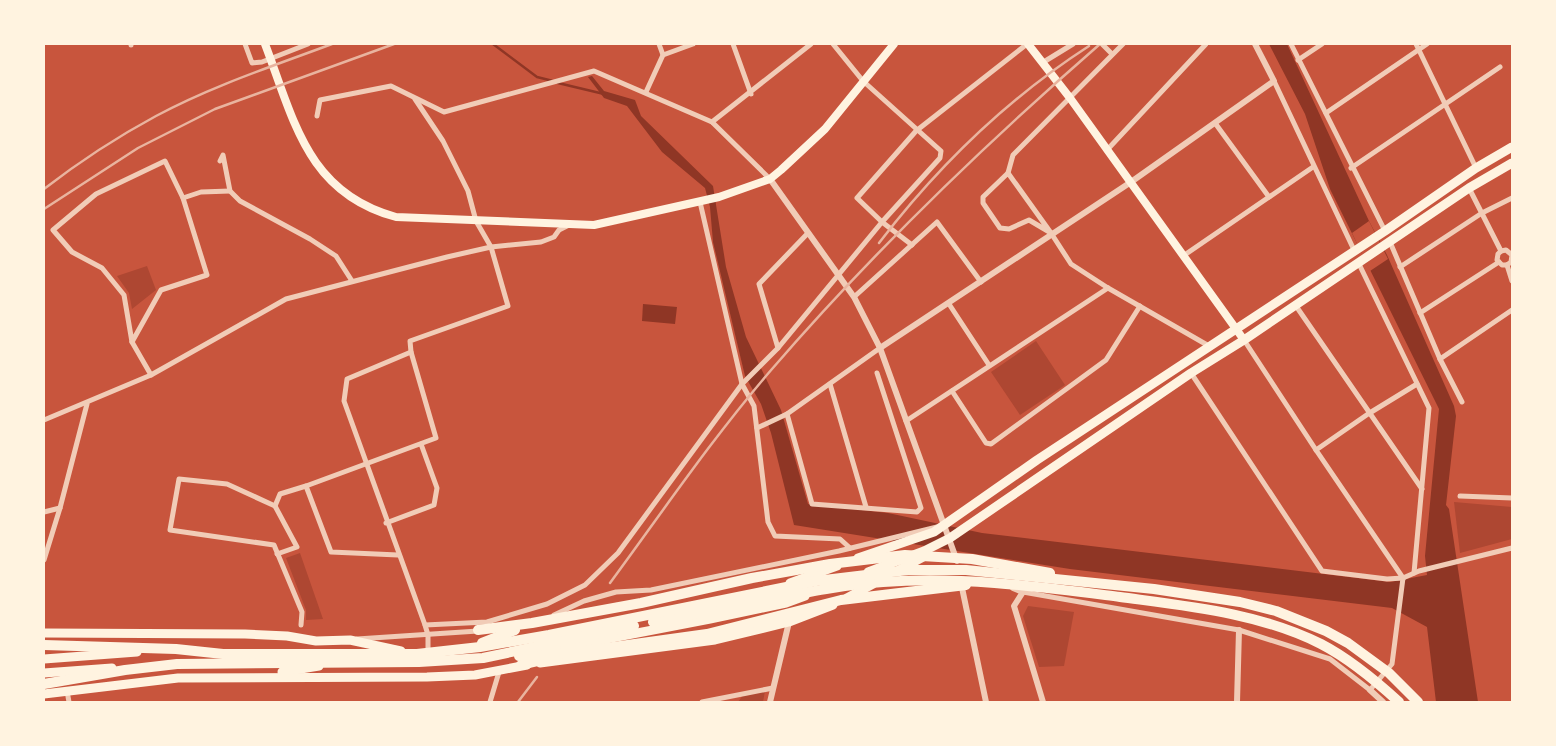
<svg xmlns="http://www.w3.org/2000/svg" width="1556" height="746" font-family="'Archivo Narrow',sans-serif">
  <style>
    .green { fill: #ae4732 }
    .water { fill: #8f3625 }
    .pier { fill: #c8553d }
    .lines { fill: none; stroke-linecap: round; stroke-linejoin: round }
    .stream { stroke: #8f3625; stroke-width: 2.5 }
    .minor { stroke: #f1ccb7; stroke-width: 5 }
    .tertiary { stroke: #f1ccb7; stroke-width: 6 }
    .secondary { stroke: #fff3e0; stroke-width: 8 }
    .trunk { stroke: #fff3e0; stroke-width: 9 }
    .motorway { stroke: #fff3e0; stroke-width: 10 }
    .rail { stroke: #e9b49f; stroke-width: 2.5 }
  </style>
  <rect width="100%" height="100%" fill="#c8553d"/>
  <g class="green">
    <polygon points="147,266 156,290 132,309 129,293 117,276"/>
    <polygon points="1036,341 1065,385 1020,415 991,372"/>
    <polygon points="1454,502 1512,507 1512,539 1460,553"/>
    <polygon points="300,553 323,619 306,620 306,610 286,558"/>
    <polygon points="1028,606 1074,612 1064,666 1039,667 1023,616"/>
    <polygon points="765,691 763,702 738,702 743,695"/>
  </g>
  <g class="water">
    <polygon points="1269,44 1287,44 1369,221 1387,255 1454,406 1456,416 1446,505 1449,509 1478,702 1436,702 1427,627 1392,608 1070,569 794,525 771,433 761,404 745,376 713,242 710,207 705,188 662,152 627,106 604,98 588,77 592,76 604,91 635,100 641,116 713,186 726,267 746,337 781,410 808,504 888,513 982,533 1390,582 1427,575 1425,556 1439,409 1330,189 1305,114"/>
    <polygon points="643,304 677,307 675,324 642,321"/>
  </g>
  <polygon class="pier" points="1369,221 1388,259 1370,271 1352,233"/>
  <g class="lines">
    <g class="stream">
      <polyline points="493,44 537,77 553,81"/>
      <polyline points="558,83 604,94"/>
    </g>
    <g class="minor">
      <polyline points="131,44 131,45"/>
      <polyline points="245,44 252,63 262,62 308,44"/>
      <polyline points="733,44 751,94"/>
      <polyline points="1102,44 1112,54"/>
      <polyline points="1291,44 1385,231"/>
      <polyline points="1416,44 1476,168"/>
      <polyline points="663,55 693,44"/>
      <polyline points="1298,60 1322,44"/>
      <polyline points="1042,63 1073,44"/>
      <polyline points="1274,81 1354,250"/>
      <polyline points="646,92 663,55 659,44"/>
      <polyline points="1326,113 1427,44"/>
      <polyline points="317,116 320,100 391,86 444,112 594,71 712,122 770,179"/>
      <polyline points="712,122 811,44"/>
      <polyline points="1215,123 1269,197"/>
      <polyline points="1107,150 1206,44"/>
      <polygon points="165,161 183,198 207,275 161,290 132,342 124,295 102,268 72,252 53,230 96,194"/>
      <polyline points="220,161 223,155 230,191 240,201 310,239 336,256 352,281"/>
      <polyline points="1351,168 1500,67"/>
      <polygon points="1008,173 1051,233 1029,220 1009,229 1000,228 983,203 983,197"/>
      <polyline points="1008,173 1013,155 1123,44"/>
      <polyline points="1469,188 1501,251"/>
      <polyline points="183,198 201,192 230,191"/>
      <polyline points="700,202 742,384 754,406 768,522 775,536 840,539 850,548"/>
      <polyline points="1051,233 1071,264 1108,288 1209,346"/>
      <polyline points="1390,242 1440,359 1462,402"/>
      <polyline points="912,245 882,222 857,198 916,131 1027,44"/>
      <polyline points="1501,251 1506,250 1512,255 1511,262 1507,265"/>
      <polyline points="1501,251 1498,254 1497,260 1502,265 1507,265"/>
      <polyline points="1183,256 1313,167"/>
      <polyline points="1359,264 1429,408 1414,573"/>
      <polyline points="1507,265 1512,281"/>
      <polyline points="1400,267 1482,213 1512,198"/>
      <polyline points="854,297 937,222 981,282"/>
      <polyline points="949,304 989,365"/>
      <polyline points="1296,306 1422,489"/>
      <polyline points="1420,313 1499,262"/>
      <polyline points="1244,340 1316,450 1403,578"/>
      <polyline points="132,342 151,375"/>
      <polyline points="778,348 759,284 808,233"/>
      <polyline points="411,352 347,379 344,401 425,625 428,635 428,651"/>
      <polyline points="1440,359 1512,310"/>
      <polyline points="1191,373 1322,571 1387,579 1403,578 1419,571 1512,548"/>
      <polyline points="830,384 866,507"/>
      <polyline points="952,391 986,443 991,444 1106,360 1140,306"/>
      <polyline points="787,414 812,504 917,512 921,508 877,373"/>
      <polyline points="44,420 151,375 286,299 447,257 491,247 541,242 554,237 559,230 569,225"/>
      <polyline points="906,421 1108,288"/>
      <polyline points="757,428 787,414 880,348"/>
      <polyline points="1316,450 1368,414 1417,384"/>
      <polyline points="1460,496 1512,498"/>
      <polyline points="275,506 297,547 277,554"/>
      <polyline points="44,512 60,508"/>
      <polyline points="386,523 434,505 437,488 421,444"/>
      <polyline points="398,555 331,552 306,486 436,438 411,352 410,341 508,306 491,247 476,221 468,191 443,141 415,99"/>
      <polyline points="44,560 60,508 87,404"/>
      <polyline points="1023,592 1239,630 1330,659 1370,690 1392,664 1403,578"/>
      <polyline points="554,615 584,601 616,592 651,590 839,551 937,527"/>
      <polyline points="301,625 302,612 274,545 170,530 179,479 227,484 275,506 280,494 306,486"/>
      <polyline points="425,625 487,622 547,604 585,585 618,553 742,384 778,348 882,222 940,158 941,151 863,81 833,44"/>
      <polyline points="357,639 478,631"/>
      <polyline points="67,691 69,702"/>
      <polyline points="490,702 499,672"/>
      <polyline points="702,702 773,688"/>
    </g>
    <g class="tertiary">
      <polyline points="770,179 854,297 880,348 957,561"/>
      <polyline points="880,348 1131,182 1274,81 1255,44"/>
      <polyline points="961,583 986,702"/>
      <polyline points="1013,588 1023,592 1014,606 1043,702"/>
      <polyline points="1370,690 1383,702"/>
      <polyline points="770,702 789,622"/>
      <polyline points="1237,702 1239,630"/>
    </g>
    <g class="secondary">
      <path d="M265,44C294,120 307,193 396,217L594,225L719,197L770,179L781,170L825,129L894,44"/>
      <polyline points="1028,44 1070,98 1244,340"/>
    </g>
    <g class="trunk">
      <polyline points="858,558 934,532 1037,460 1385,231 1476,168 1512,147"/>
      <polyline points="899,570 925,556"/>
      <polyline points="868,572 924,551 950,538 1191,373 1244,340 1469,188 1512,163"/>
      <polyline points="790,583 837,566"/>
      <polyline points="847,598 873,584"/>
      <polyline points="44,633 245,634 287,636 316,641 350,640 401,651"/>
      <polyline points="544,651 710,619 786,603 805,596"/>
      <polyline points="44,659 137,652"/>
      <polyline points="540,663 715,640 789,622 833,605"/>
      <polyline points="282,672 319,666"/>
      <polyline points="44,673 112,668"/>
      <polyline points="44,694 178,678 427,677 475,675 527,665"/>
    </g>
    <g class="motorway">
      <path d="M653,622C687,615 722,609 756,602C799,594 840,585 883,582C963,576 1041,587 1120,597C1187,606 1260,613 1321,644C1350,659 1375,680 1399,702"/>
      <polyline points="478,630 532,623 641,603 752,578 830,564 905,555 972,559 1050,573"/>
      <polyline points="482,643 515,630"/>
      <polyline points="44,645 176,649 223,654 417,654 480,647 549,635 816,581 908,570 966,570 1154,589 1240,602 1276,611 1326,631 1348,643 1389,673 1418,702"/>
      <polyline points="519,656 570,653 707,634 841,600 966,585"/>
      <polyline points="521,665 547,659"/>
      <polyline points="44,684 125,670 177,664 419,662 483,658 634,626"/>
    </g>
    <g class="rail">
      <path d="M44,189C79,162 117,137 156,116C212,86 273,66 332,44"/>
      <polyline points="44,209 138,148 215,109 394,44"/>
      <path d="M879,243C938,166 1007,99 1089,46"/>
      <path d="M610,583C663,511 714,436 772,369C873,252 984,145 1100,44"/>
      <polyline points="518,702 537,677"/>
    </g>
  </g>
  <rect width="1556" height="746" fill="none" stroke="#fff3e0" stroke-width="90"/>
</svg>
